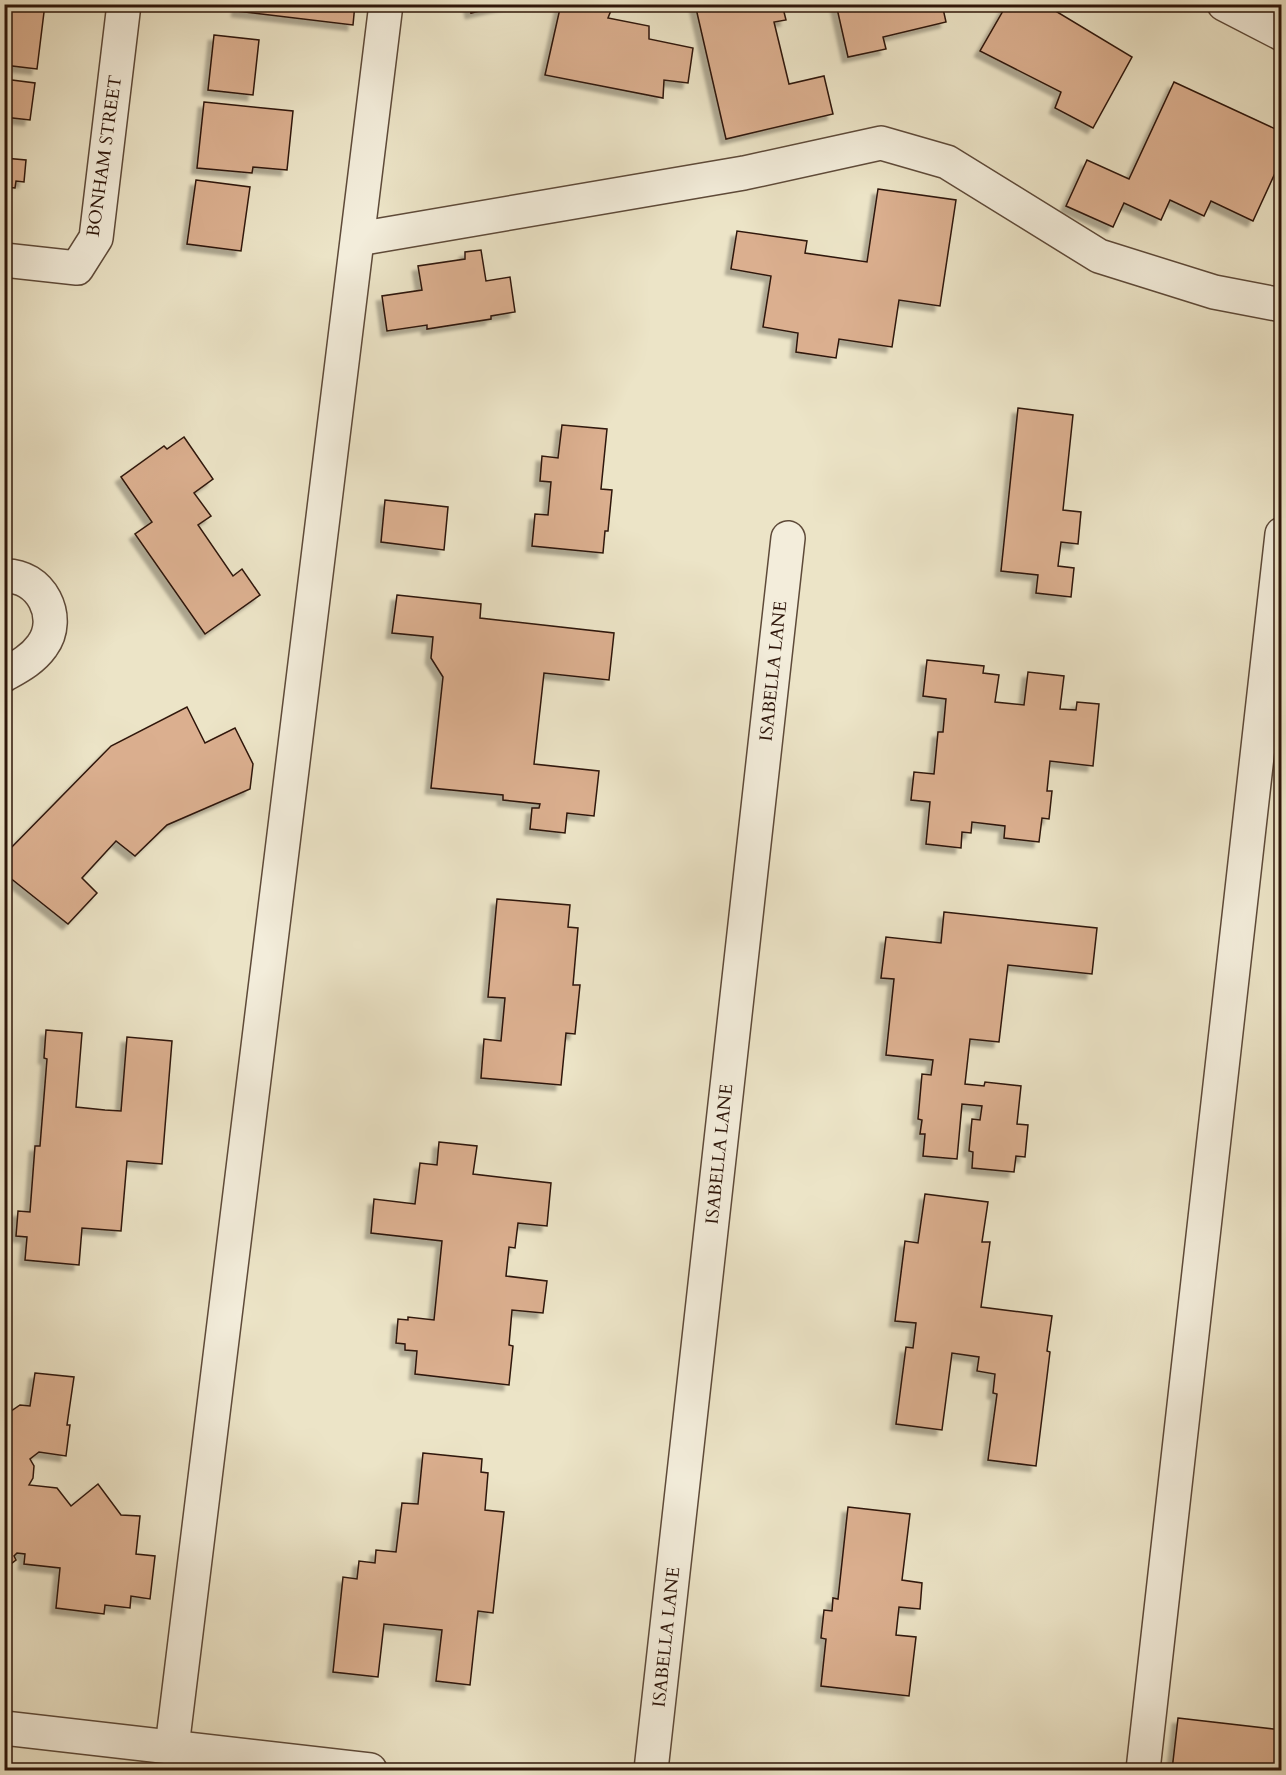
<svg xmlns="http://www.w3.org/2000/svg" width="1286" height="1775" font-family="Cardo,serif">
  <style>
    .building { fill: #dbaf8f; stroke: #2e160a; stroke-width: 1.5; filter: url(#shadow) }
    .lines { fill: none; stroke-linecap: round; stroke-linejoin: round }
    .minor-casing { stroke: #5e4a39; stroke-width: 36 }
    .minor { stroke: #f3eddb; stroke-width: 33 }
    .labels { text-anchor: middle; stroke-width: 4.5; stroke-linejoin: round; paint-order: stroke }
    .street-label { font-size: 18px; fill: #2e160a; stroke: #f3eddb }
  </style>
  <defs>
    <filter id="shadow"><feDropShadow dx="-5.5" dy="5.5" stdDeviation="1.5" flood-color="#0004"/></filter>
  </defs>
  <rect width="100%" height="100%" fill="#ece4c7"/>
  <filter id="stains"><feTurbulence type="fractalNoise" baseFrequency=".00333" numOctaves="4"/><feColorMatrix values="0 0 0 0 .2 0 0 0 0 .09 0 0 0 0 .02 0 0 0 .5 -.17"/></filter>
  <radialGradient id="worn" r=".72"><stop offset=".6" stop-color="#630" stop-opacity="0"/><stop offset="1" stop-color="#630" stop-opacity=".3"/></radialGradient>
  <g class="building">
    <polygon points="4,4 45,4 37,69 4,65"/>
    <polygon points="238,4 355,4 353,25 237,11"/>
    <polygon points="469,4 509,4 471,13"/>
    <polygon points="561,4 592,4 612,8 608,18 649,26 649,39 693,48 688,83 664,80 663,98 545,75"/>
    <polygon points="695,4 782,4 786,20 774,22 789,84 824,76 833,114 726,139"/>
    <polygon points="836,4 942,4 946,22 883,37 886,49 848,57"/>
    <polygon points="1007,4 1044,4 1132,57 1093,128 1055,108 1061,92 980,51"/>
    <polygon points="214,35 259,40 253,95 208,90"/>
    <polygon points="4,79 35,83 30,120 4,117"/>
    <polygon points="1174,82 1282,132 1282,158 1253,221 1211,201 1204,216 1170,200 1161,220 1124,203 1113,227 1066,206 1087,160 1129,179"/>
    <polygon points="204,102 293,111 287,170 253,167 252,173 197,168"/>
    <polygon points="4,158 26,160 24,182 16,181 15,188 6,187 4,198"/>
    <polygon points="196,180 250,187 241,251 187,244"/>
    <polygon points="878,189 956,200 940,306 899,300 892,347 839,339 836,358 796,352 798,333 763,327 771,276 731,269 737,231 807,241 805,253 867,262"/>
    <polygon points="481,250 486,281 510,277 515,312 491,316 491,319 427,329 427,325 387,331 382,296 422,290 418,266 465,259 465,252"/>
    <polygon points="1018,408 1073,415 1063,510 1081,512 1078,544 1061,542 1058,566 1074,568 1071,597 1036,593 1038,575 1001,571"/>
    <polygon points="562,425 607,429 601,489 612,490 608,531 605,531 603,553 532,546 535,514 548,515 551,482 540,481 542,456 558,458"/>
    <polygon points="184,437 213,479 194,493 211,516 198,525 233,576 242,569 260,595 205,634 135,534 152,522 121,477 164,446 167,449"/>
    <polygon points="385,500 448,507 444,550 381,542"/>
    <polygon points="397,595 481,604 480,618 614,633 609,680 544,673 534,764 599,771 594,816 567,813 565,833 530,829 532,808 539,808 540,804 503,800 503,795 431,788 443,677 431,658 433,637 392,633"/>
    <polygon points="927,660 984,666 983,673 999,675 995,702 1024,705 1028,672 1064,676 1060,709 1076,710 1077,702 1099,704 1093,766 1050,761 1047,791 1052,791 1049,819 1042,818 1039,842 1004,838 1005,826 972,822 971,833 962,832 961,848 926,844 930,802 911,800 914,772 934,774 938,732 943,732 946,699 923,696"/>
    <polygon points="187,707 205,743 235,728 253,764 250,789 167,825 135,856 116,841 82,878 97,893 68,924 4,873 4,855 111,746"/>
    <polygon points="497,899 570,905 568,927 578,928 573,985 580,985 575,1034 566,1033 561,1085 481,1078 484,1039 501,1041 505,998 488,997"/>
    <polygon points="944,912 1097,928 1092,974 1008,965 999,1042 970,1039 965,1084 984,1086 985,1082 1021,1086 1017,1124 1028,1125 1025,1157 1016,1156 1014,1172 972,1168 973,1152 969,1151 972,1119 980,1120 982,1106 962,1104 957,1159 923,1156 925,1134 920,1134 922,1120 918,1119 922,1074 931,1075 933,1060 886,1055 894,979 881,978 886,937 941,943"/>
    <polygon points="46,1030 82,1033 76,1107 105,1110 121,1111 127,1037 172,1041 162,1164 127,1161 121,1231 82,1228 79,1265 25,1260 27,1237 16,1236 18,1211 30,1212 35,1146 40,1146 47,1059 44,1058"/>
    <polygon points="439,1142 477,1146 473,1174 551,1183 547,1226 518,1223 515,1248 509,1247 506,1276 547,1281 543,1313 512,1310 509,1345 513,1346 509,1385 415,1374 417,1351 405,1350 405,1344 396,1343 398,1319 408,1320 408,1317 434,1320 442,1241 371,1233 374,1199 415,1204 420,1163 437,1165"/>
    <polygon points="925,1194 988,1202 982,1242 990,1242 981,1307 1052,1316 1047,1351 1050,1352 1036,1466 988,1460 997,1394 993,1393 995,1374 977,1371 979,1357 952,1353 942,1430 896,1424 906,1347 913,1348 916,1323 895,1321 905,1241 918,1243"/>
    <polygon points="35,1373 74,1377 67,1425 70,1425 66,1456 39,1452 30,1459 34,1466 33,1478 29,1485 57,1488 71,1506 98,1484 121,1515 140,1516 136,1554 155,1556 150,1599 131,1596 130,1608 105,1605 104,1614 56,1608 60,1568 24,1564 25,1554 17,1553 14,1556 16,1560 7,1567 4,1563 4,1525 8,1495 4,1495 4,1416 20,1405 30,1406"/>
    <polygon points="423,1453 482,1459 481,1472 488,1473 485,1510 504,1512 493,1613 478,1611 470,1685 436,1681 442,1630 384,1624 378,1677 333,1672 343,1577 357,1579 359,1561 375,1563 376,1550 396,1552 402,1503 418,1504"/>
    <polygon points="848,1507 910,1514 902,1580 922,1583 920,1609 899,1607 896,1635 916,1637 909,1696 821,1686 826,1639 821,1638 824,1610 832,1611 833,1598 838,1599"/>
    <polygon points="1178,1718 1282,1730 1282,1770 1237,1768 1237,1770 1172,1770"/>
  </g>
  <g class="lines">
    <defs>
      <g id="minor">
        <polyline points="1224,4 1282,34"/>
        <polyline points="358,239 744,173 881,143 947,162 1099,256 1214,292 1282,305"/>
        <polyline points="4,260 77,268 96,238 124,4"/>
        <path d="M4,576C41,574 63,618 42,646C32,660 18,667 4,675"/>
        <polyline points="4,1728 370,1770"/>
        <polyline points="172,1747 386,4"/>
        <polyline points="651,1770 788,538"/>
        <polyline points="1143,1770 1282,534"/>
      </g>
    </defs>
    <use href="#minor" class="minor-casing"/>
    <use href="#minor" class="minor"/>
  </g>
  <g class="labels">
    <g class="street-label">
      <text transform="translate(104 156) rotate(-82)" y="6">BONHAM STREET</text>
      <text transform="translate(773 671) rotate(-84)" y="6">ISABELLA LANE</text>
      <text transform="translate(719 1154) rotate(-84)" y="6">ISABELLA LANE</text>
      <text transform="translate(666 1637) rotate(-84)" y="6">ISABELLA LANE</text>
    </g>
  </g>
  <rect width="1286" height="1775" fill="none" stroke="#ece4c7" stroke-width="24"/>
  <rect x="6" y="6" width="1274" height="1763" fill="none" stroke="#2e160a" stroke-width="3"/>
  <rect x="12" y="12" width="1262" height="1751" fill="none" stroke="#2e160a" stroke-width="1.5"/>
  <rect width="100%" height="100%" filter="url(#stains)"/>
  <rect width="100%" height="100%" fill="url(#worn)"/>
</svg>
